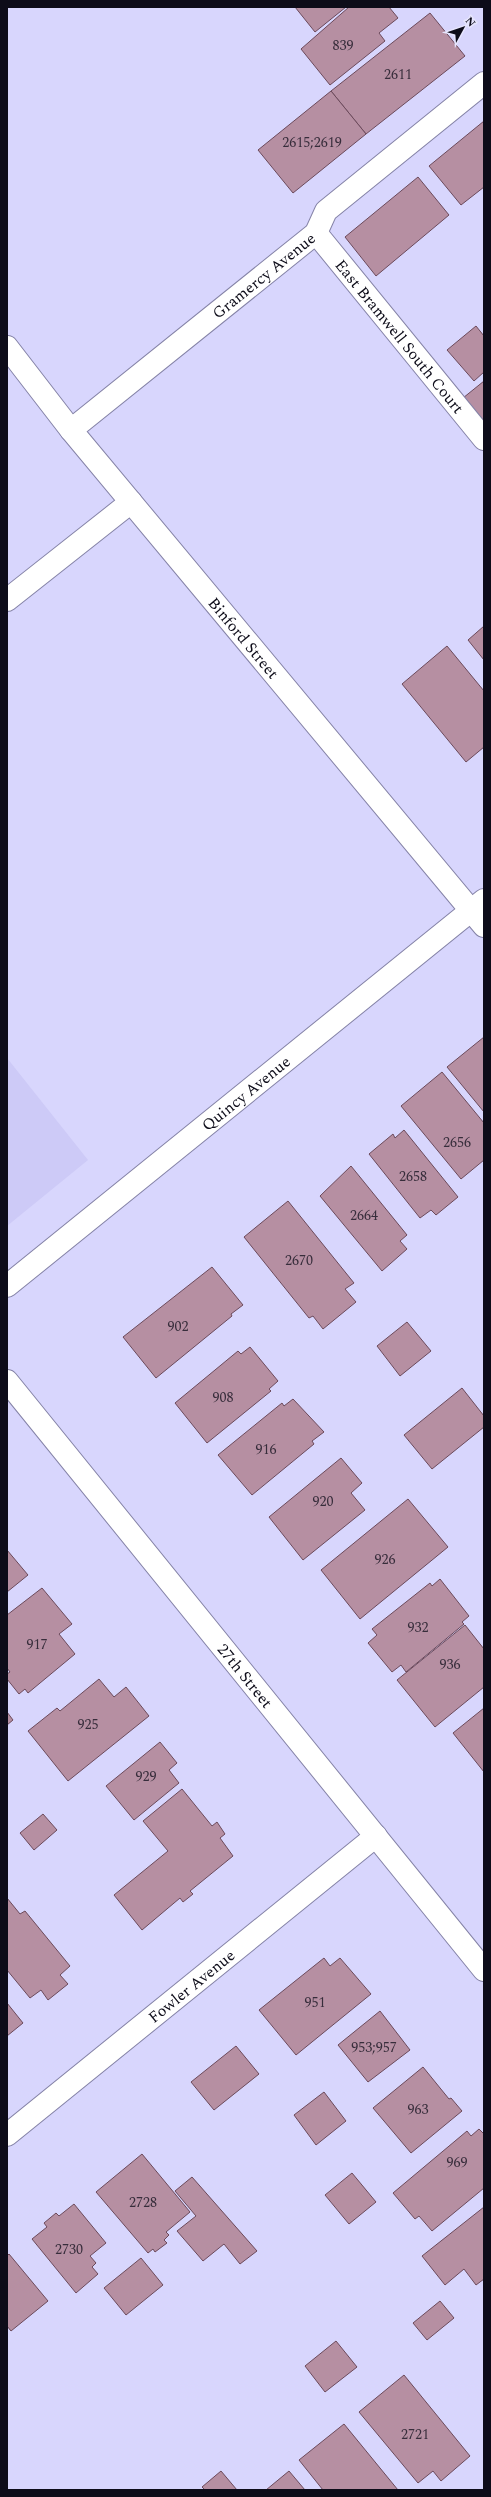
<svg xmlns="http://www.w3.org/2000/svg" width="491" height="2497" font-family="Spectral,serif">
  <style>
    .built { fill: #cdcaf7 }
    .building { fill: #b68fa2; stroke: #6c4a5b }
    .lines { fill: none; stroke-linecap: round; stroke-linejoin: round }
    .street-casing { stroke: #8583a7; stroke-width: 24 }
    .street { stroke: #fff; stroke-width: 22 }
    .labels { text-anchor: middle; stroke-width: 3; stroke-linejoin: round; paint-order: stroke }
    .number-label { font-size: 14px; fill: #372d3b }
    .street-label { font-size: 16px; fill: #0d0c19; stroke: #e6e5fd }
  </style>
  <rect width="100%" height="100%" fill="#d8d6fd"/>
  <polygon class="built" points="7,1058 88,1160 7,1226"/>
  <g class="building">
    <polygon points="295,7 346,7 315,32"/>
    <polygon points="349,7 389,7 398,18 379,33 385,41 330,85 301,49"/>
    <polygon points="430,13 465,56 366,134 331,91"/>
    <polygon points="331,91 366,134 293,193 258,150"/>
    <polygon points="484,121 484,187 461,205 429,166"/>
    <polygon points="418,177 449,215 376,276 345,237"/>
    <polygon points="476,326 484,336 484,372 474,381 447,350"/>
    <polygon points="484,381 484,423 463,398"/>
    <polygon points="484,626 484,660 468,640"/>
    <polygon points="447,646 484,691 484,747 466,762 402,684"/>
    <polygon points="484,1037 484,1112 447,1067"/>
    <polygon points="442,1072 484,1123 484,1160 461,1179 401,1106"/>
    <polygon points="404,1130 458,1197 436,1215 431,1210 420,1218 369,1154 393,1134 395,1138"/>
    <polygon points="351,1166 407,1235 400,1241 407,1249 382,1271 320,1196"/>
    <polygon points="288,1201 354,1283 345,1289 356,1302 323,1329 313,1316 309,1318 244,1237"/>
    <polygon points="212,1267 243,1305 231,1314 232,1316 156,1378 123,1337"/>
    <polygon points="407,1322 431,1351 400,1376 377,1346"/>
    <polygon points="250,1347 278,1381 269,1389 271,1391 207,1443 175,1403 238,1351 241,1354"/>
    <polygon points="462,1388 484,1416 484,1427 432,1469 404,1435"/>
    <polygon points="293,1399 324,1432 312,1441 314,1444 252,1495 218,1455 282,1403 284,1406"/>
    <polygon points="341,1458 362,1483 351,1493 365,1510 303,1560 269,1517"/>
    <polygon points="408,1499 448,1547 360,1619 321,1570"/>
    <polygon points="7,1550 28,1575 7,1592"/>
    <polygon points="440,1579 469,1616 462,1622 464,1624 406,1672 401,1665 392,1672 368,1643 377,1635 372,1629 430,1583 432,1586"/>
    <polygon points="42,1588 72,1624 59,1634 75,1654 28,1693 25,1689 19,1694 7,1679 7,1674 10,1672 7,1668 7,1615"/>
    <polygon points="465,1625 484,1649 484,1687 435,1727 397,1680"/>
    <polygon points="99,1679 114,1697 126,1687 149,1716 68,1781 28,1731 57,1708 60,1711"/>
    <polygon points="484,1708 484,1772 453,1733"/>
    <polygon points="7,1712 13,1720 7,1725"/>
    <polygon points="160,1742 177,1763 169,1770 179,1783 134,1820 106,1786"/>
    <polygon points="182,1789 212,1826 217,1822 225,1834 220,1838 233,1856 190,1891 193,1894 183,1902 180,1898 142,1930 114,1895 168,1851 143,1821"/>
    <polygon points="43,1814 57,1830 34,1850 20,1833"/>
    <polygon points="7,1898 20,1914 25,1911 70,1966 60,1975 68,1984 48,2000 41,1990 30,1998 7,1970"/>
    <polygon points="324,1958 330,1966 340,1958 371,1994 296,2055 259,2010"/>
    <polygon points="7,2003 23,2023 7,2036"/>
    <polygon points="380,2011 410,2050 368,2082 338,2045"/>
    <polygon points="236,2046 259,2074 214,2110 191,2082"/>
    <polygon points="423,2067 449,2099 451,2098 462,2111 411,2153 373,2108"/>
    <polygon points="324,2092 346,2121 316,2145 294,2115"/>
    <polygon points="479,2129 484,2134 484,2188 432,2231 419,2216 415,2219 393,2193 467,2131 471,2136"/>
    <polygon points="142,2154 190,2212 166,2232 169,2235 164,2240 167,2243 155,2252 153,2249 148,2253 96,2192"/>
    <polygon points="352,2173 376,2202 349,2224 325,2195"/>
    <polygon points="192,2177 257,2251 240,2264 224,2244 203,2261 177,2231 196,2216 175,2191"/>
    <polygon points="74,2204 106,2243 90,2256 96,2263 92,2267 98,2274 76,2293 32,2239 47,2227 44,2223 56,2213 59,2216"/>
    <polygon points="484,2207 484,2279 476,2285 464,2269 445,2285 422,2256"/>
    <polygon points="9,2254 48,2301 11,2331 7,2326 7,2256"/>
    <polygon points="141,2258 163,2285 126,2315 104,2288"/>
    <polygon points="440,2301 454,2318 427,2340 413,2323"/>
    <polygon points="336,2341 357,2367 325,2392 305,2366"/>
    <polygon points="404,2375 470,2456 441,2481 433,2471 418,2483 359,2412"/>
    <polygon points="344,2424 398,2490 323,2490 299,2460"/>
    <polygon points="221,2471 237,2490 205,2490 202,2487"/>
    <polygon points="289,2471 305,2490 266,2490"/>
  </g>
  <g class="lines">
    <defs>
      <g id="street">
        <path id="s1" d="M316,233L484,439"/>
        <path id="s2" d="M7,347L71,430L484,926"/>
        <path id="s3" d="M71,430L316,233L326,211L484,83"/>
        <polyline points="7,600 131,502"/>
        <path id="s4" d="M7,1286L484,900"/>
        <path id="s5" d="M7,1381L484,1970"/>
        <path id="s6" d="M7,2135L376,1836"/>
      </g>
    </defs>
    <use href="#street" class="street-casing"/>
    <use href="#street" class="street"/>
  </g>
  <g class="labels">
    <g class="number-label">
      <text x="343" y="50">839</text>
      <text x="398" y="79">2611</text>
      <text x="312" y="147">2615;2619</text>
      <text x="457" y="1147">2656</text>
      <text x="413" y="1181">2658</text>
      <text x="364" y="1220">2664</text>
      <text x="299" y="1265">2670</text>
      <text x="178" y="1331">902</text>
      <text x="223" y="1402">908</text>
      <text x="266" y="1454">916</text>
      <text x="323" y="1506">920</text>
      <text x="385" y="1564">926</text>
      <text x="418" y="1632">932</text>
      <text x="37" y="1649">917</text>
      <text x="450" y="1669">936</text>
      <text x="88" y="1729">925</text>
      <text x="146" y="1781">929</text>
      <text x="315" y="2007">951</text>
      <text x="374" y="2052">953;957</text>
      <text x="418" y="2114">963</text>
      <text x="457" y="2167">969</text>
      <text x="143" y="2207">2728</text>
      <text x="69" y="2254">2730</text>
      <text x="415" y="2439">2721</text>
    </g>
    <g class="street-label">
      <text dy="6" stroke="none"><textPath href="#s3" startOffset="247">Gramercy Avenue</textPath></text>
      <text dy="6" stroke="none"><textPath href="#s1" startOffset="133">East Bramwell South Court</textPath></text>
      <text dy="6" stroke="none"><textPath href="#s2" startOffset="375">Binford Street</textPath></text>
      <text dy="6" stroke="none"><textPath href="#s4" startOffset="307">Quincy Avenue</textPath></text>
      <text dy="6" stroke="none"><textPath href="#s5" startOffset="379">27th Street</textPath></text>
      <text dy="6" stroke="none"><textPath href="#s6" startOffset="237">Fowler Avenue</textPath></text>
    </g>
  </g>
  <rect width="491" height="2497" fill="none" stroke="#0d0c19" stroke-width="16"/>
  <g transform="translate(463 28) rotate(50)" stroke="#e6e5fd" stroke-width="3" paint-order="stroke">
  <path d="M0-3L7 15L0 10L-7 15Z" fill="#0d0c19"/>
  <text y="-6" font-size="11" font-weight="bold" text-anchor="middle" fill="#0d0c19">N</text>
  </g>
</svg>
